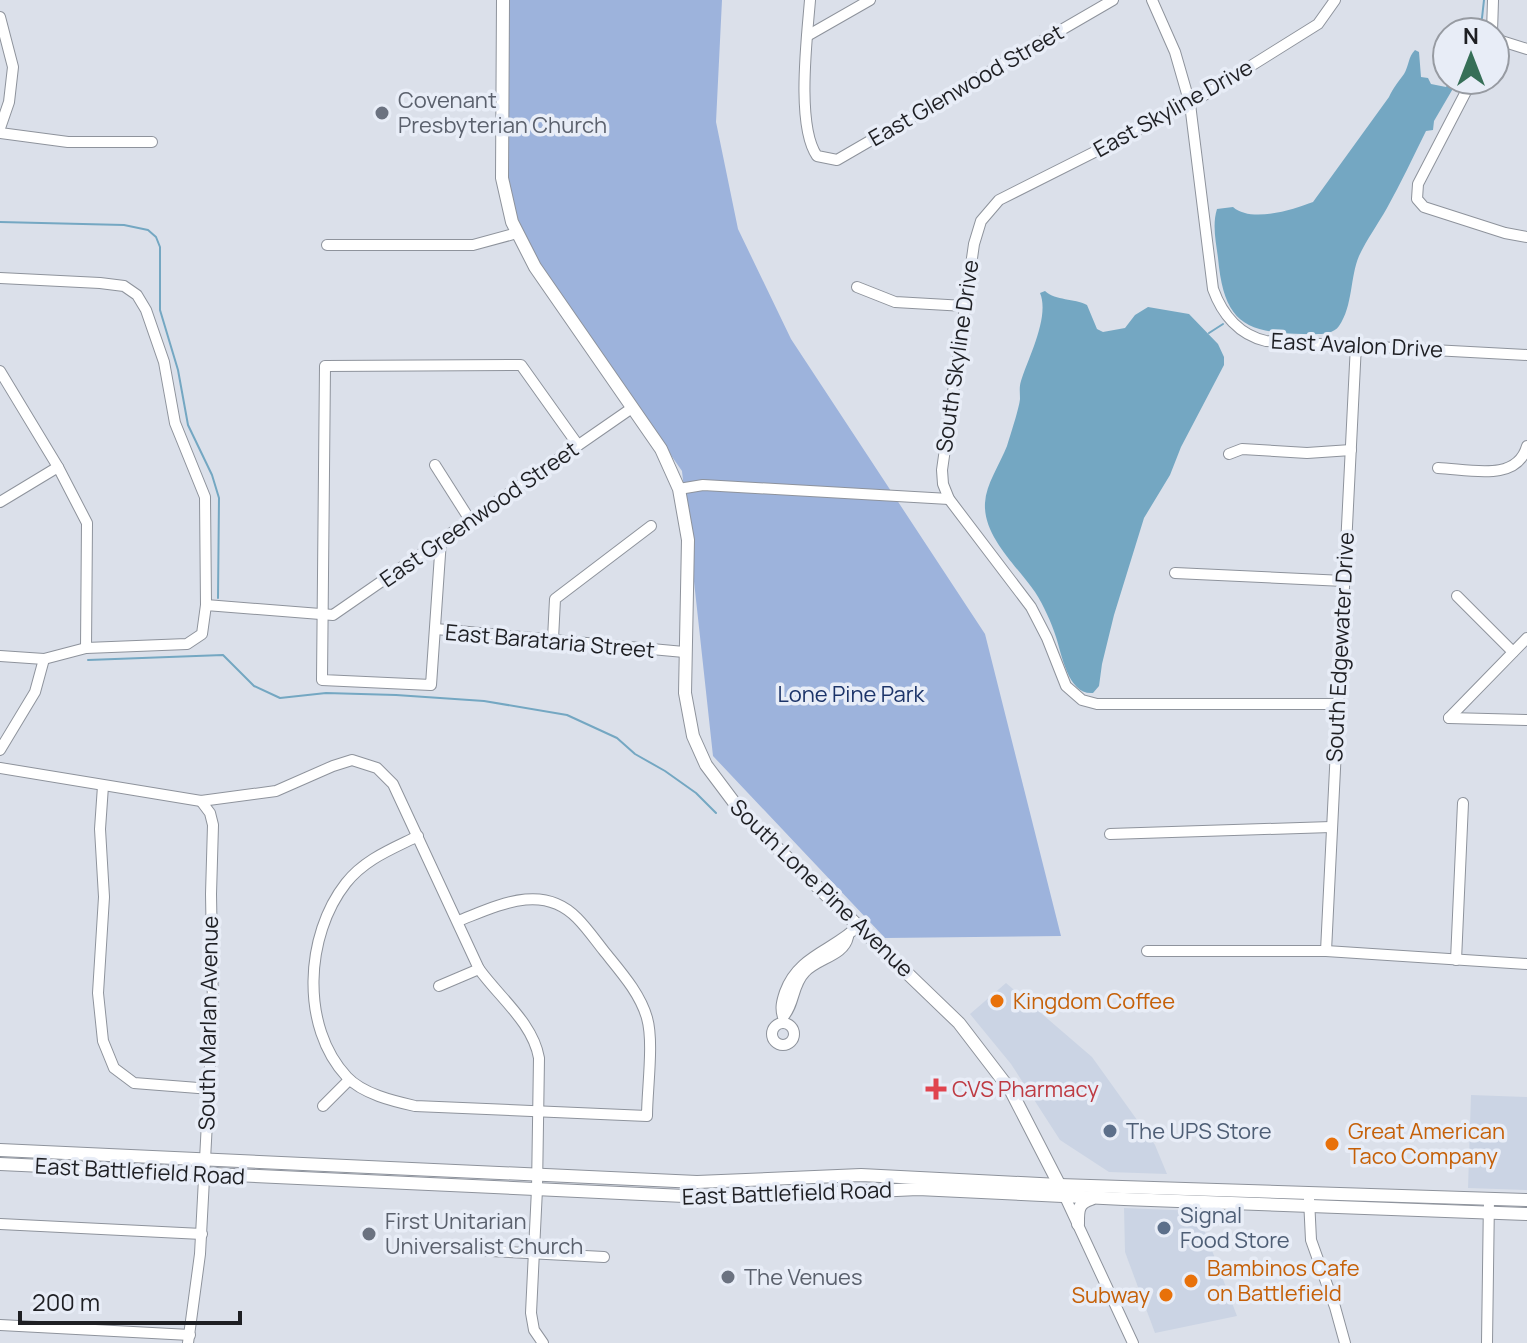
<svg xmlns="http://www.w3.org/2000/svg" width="1527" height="1343" font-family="Manrope,sans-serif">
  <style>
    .built { fill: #cbd4e4 }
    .green { fill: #9db3dc }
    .water { fill: #74a7c2 }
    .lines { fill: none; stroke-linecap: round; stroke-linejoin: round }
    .stream { stroke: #74a7c2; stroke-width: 2 }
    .minor-casing { stroke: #8e939c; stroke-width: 12 }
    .major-casing { stroke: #8e939c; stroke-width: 14 }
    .minor { stroke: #fff; stroke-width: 10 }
    .major { stroke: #fff; stroke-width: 12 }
    .worship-dot { fill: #6b7280; stroke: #e8edf7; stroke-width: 3 }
    .food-dot { fill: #e8710a; stroke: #e8edf7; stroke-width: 3 }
    .health-dot { fill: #e0444e; stroke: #e8edf7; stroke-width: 3 }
    .service-dot { fill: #5c6f8a; stroke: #e8edf7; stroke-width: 3 }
    .labels { text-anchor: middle; stroke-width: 7; stroke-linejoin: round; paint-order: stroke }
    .street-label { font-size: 22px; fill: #1e1f23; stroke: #e8edf7 }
    .worship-label { font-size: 22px; fill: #5b616d; stroke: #e8edf7; text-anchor: start }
    .park-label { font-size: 22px; fill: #1c3469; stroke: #e8edf7 }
    .food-label { font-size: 22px; fill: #c56008; stroke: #e8edf7; text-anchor: start }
    .health-label { font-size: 22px; fill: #be3a42; stroke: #e8edf7; text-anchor: start }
    .service-label { font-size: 22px; fill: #4e5e75; stroke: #e8edf7; text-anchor: start }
  </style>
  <rect width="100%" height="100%" fill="#dbe0ea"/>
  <g class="built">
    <polygon points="1006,983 1092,1057 1155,1145 1167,1174 1109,1172 1060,1140 1011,1064 970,1014"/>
    <polygon points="1471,1095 1527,1097 1527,1190 1468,1188"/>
    <polygon points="1124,1208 1197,1211 1237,1316 1155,1333 1125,1252"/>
  </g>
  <polygon class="green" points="509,0 722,0 716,122 738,229 791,339 985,634 1061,936 885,938 713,756 682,471 540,268 523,235 507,183"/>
  <g class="water">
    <path d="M1415,50L1419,52L1421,77L1428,78L1431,84L1446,87L1450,80H1458L1434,121L1433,130L1426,131C1413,157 1401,183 1387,208C1378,224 1367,239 1359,256C1350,277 1353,306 1339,326C1332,336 1315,334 1304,334C1243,333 1224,321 1218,258C1216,242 1212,225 1217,209L1233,207C1251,223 1292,210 1313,202L1389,97C1393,88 1398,82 1404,74C1409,66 1408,57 1415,50Z"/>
    <path d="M1045,291C1056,301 1074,298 1087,305L1097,329L1103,332L1125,328L1135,315L1148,307L1189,314L1218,344L1224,357V365L1181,447L1170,475L1144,518L1114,615L1102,664L1099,686L1093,693C1068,695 1062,655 1056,637C1051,622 1044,606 1035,592C1018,567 983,537 985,503C986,484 1000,464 1007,446C1010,436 1019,409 1020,399C1020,393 1019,387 1021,381C1028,358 1050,317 1040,293Z"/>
  </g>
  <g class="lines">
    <g class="stream">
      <polyline points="1475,32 1482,18 1484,0"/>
      <polyline points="0,222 124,225 148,230 156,237 160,247 160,310 178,370 188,425 212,475 219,498 218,598"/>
      <polyline points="1209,333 1223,324"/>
      <polyline points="88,660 223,655 254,686 280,698 326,693 396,695 484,701 567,715 617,738 635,754 665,771 696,793 716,813"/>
    </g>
    <defs>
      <g id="minor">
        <path d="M810,0C807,38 796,126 817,156L837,160L1113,0"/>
        <path d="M1152,0L1175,52L1190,104L1213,289C1222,314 1239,335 1266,341L1527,355"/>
        <polyline points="1335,0 1318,24 1190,104 999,200 981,221 974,244 942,470 943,484 949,499 1031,607 1047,638 1066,686 1082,700 1097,704 1338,704"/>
        <polyline points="0,17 13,67 9,102 0,128"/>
        <polyline points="1492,32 1493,0"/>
        <polyline points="807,36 870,0"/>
        <polyline points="1495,39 1527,49"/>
        <polyline points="1472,80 1418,184 1417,199 1424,207 1505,233 1527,237"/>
        <polyline points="0,133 68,142 152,142"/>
        <polyline points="327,245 473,245 517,233"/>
        <polyline points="0,278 100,283 124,286 137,295 146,310 164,362 175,423 205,497 206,605"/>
        <polyline points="857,287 895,302 965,306"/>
        <polyline points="0,371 58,467 87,523 86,648"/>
        <polyline points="1229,454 1242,449 1307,453 1351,450"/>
        <polyline points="435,465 470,520"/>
        <path d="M1438,468C1468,469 1517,483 1527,446"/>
        <polyline points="679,489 703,485 949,499"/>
        <polyline points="0,502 58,467"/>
        <polyline points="441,540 431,685 322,680 325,366 521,365 578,445"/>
        <polyline points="1175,573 1344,581"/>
        <polyline points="1457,596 1513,652"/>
        <polyline points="436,629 684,652"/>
        <polyline points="553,639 555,599 651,526"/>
        <polyline points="0,656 44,659 86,648 187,644 202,634 206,605 333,615 632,408"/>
        <polyline points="1449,718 1527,638"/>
        <polyline points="1449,718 1527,720"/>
        <polyline points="0,750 35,692 44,659"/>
        <path d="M0,768L201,801L276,791L333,766L352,760L377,768L393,784L479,969C499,997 533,1023 539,1058L537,1189L531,1313L534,1330L543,1343"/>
        <polyline points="103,786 100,829 104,897 98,993 103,1041 114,1068 134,1083 211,1089"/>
        <polyline points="1110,834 1331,827"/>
        <path d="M418,836C392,849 365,859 346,883C305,935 300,1027 347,1077C363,1094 393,1101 415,1106L647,1116C647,1090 654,1042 647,1018C640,993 620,971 604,951C596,941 587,928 577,918C542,882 497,906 458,921"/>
        <path d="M848,937C844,956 818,958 805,972C792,985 795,1004 783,1017C780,1008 782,1001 785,992C798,955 835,950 859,925"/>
        <polyline points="1147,951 1326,951 1527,964"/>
        <polyline points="1326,951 1356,344"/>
        <polyline points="1456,960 1463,803"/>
        <polyline points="439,986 479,969"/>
        <circle cx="783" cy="1034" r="11"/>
        <polyline points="323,1106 349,1080"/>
        <polyline points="1065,1197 1133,1343"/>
        <polyline points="1309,1199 1311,1240 1335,1307 1345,1343"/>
        <polyline points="0,1224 202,1234"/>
        <polyline points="452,1249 604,1257"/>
        <polyline points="0,1325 190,1335"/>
        <polyline points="188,1343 200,1254 213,1009 211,894 213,825 210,813 201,801"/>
        <polyline points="1487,1343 1489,1198"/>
      </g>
      <g id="major">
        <polyline points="503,0 502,178 512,222 535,267 661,449 679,489 688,540 685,693 693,736 706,765 745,817 959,1023 1011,1091 1062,1190"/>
        <polyline points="0,1150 697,1182 861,1175 1059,1185 1527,1200"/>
        <polyline points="0,1164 727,1198 918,1189 1124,1199 1527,1214"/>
        <path d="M1078,1224C1078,1212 1077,1203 1091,1199"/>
      </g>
    </defs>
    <use href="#minor" class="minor-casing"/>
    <use href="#major" class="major-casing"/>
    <use href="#minor" class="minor"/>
    <use href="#major" class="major"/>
  </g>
  <g class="worship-dot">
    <circle cx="382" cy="113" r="8"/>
    <circle cx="369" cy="1234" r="8"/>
    <circle cx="728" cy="1277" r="8"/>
  </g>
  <g class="food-dot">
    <circle cx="997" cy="1001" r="8"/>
    <circle cx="1332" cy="1144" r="8"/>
    <circle cx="1191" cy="1281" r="8"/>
    <circle cx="1166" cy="1295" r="8"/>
  </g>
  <path class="health-dot" d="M932 1077h8v8h8v8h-8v8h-8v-8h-8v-8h8z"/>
  <g class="service-dot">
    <circle cx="1110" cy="1131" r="8"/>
    <circle cx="1164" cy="1228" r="8"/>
  </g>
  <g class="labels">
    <g class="street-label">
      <text transform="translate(966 85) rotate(-30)" y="8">East Glenwood Street</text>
      <text transform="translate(1173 108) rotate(-29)" y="8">East Skyline Drive</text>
      <text transform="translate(1357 345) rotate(3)" y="8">East Avalon Drive</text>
      <text transform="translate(957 356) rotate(-82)" y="8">South Skyline Drive</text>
      <text transform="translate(479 514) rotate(-35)" y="8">East Greenwood Street</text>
      <text transform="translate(550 641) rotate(5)" y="8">East Barataria Street</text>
      <text transform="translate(1340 647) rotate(-87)" y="8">South Edgewater Drive</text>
      <text transform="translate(822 888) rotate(44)" y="8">South Lone Pine Avenue</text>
      <text transform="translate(208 1023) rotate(-89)" y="8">South Marlan Avenue</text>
      <text transform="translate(140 1171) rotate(3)" y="8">East Battlefield Road</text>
      <text transform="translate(787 1193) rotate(-2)" y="8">East Battlefield Road</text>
    </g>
    <g class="worship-label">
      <text x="398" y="108">Covenant<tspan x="398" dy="25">Presbyterian Church</tspan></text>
      <text x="385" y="1229">First Unitarian<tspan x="385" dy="25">Universalist Church</tspan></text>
      <text x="744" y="1285">The Venues</text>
    </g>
    <g class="park-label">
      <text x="851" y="702">Lone Pine Park</text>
    </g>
    <g class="food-label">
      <text x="1013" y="1009">Kingdom Coffee</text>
      <text x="1348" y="1139">Great American<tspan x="1348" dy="25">Taco Company</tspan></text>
      <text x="1207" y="1276">Bambinos Cafe<tspan x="1207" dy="25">on Battlefield</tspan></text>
      <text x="1150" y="1303" text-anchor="end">Subway</text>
    </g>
    <g class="health-label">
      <text x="952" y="1097">CVS Pharmacy</text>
    </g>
    <g class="service-label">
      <text x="1126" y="1139">The UPS Store</text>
      <text x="1180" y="1223">Signal<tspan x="1180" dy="25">Food Store</tspan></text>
    </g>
  </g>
  <g transform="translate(1471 56)"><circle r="38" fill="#e8edf7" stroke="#979ba2" stroke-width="2"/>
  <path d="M0-6L14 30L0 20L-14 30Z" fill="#366f57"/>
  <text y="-12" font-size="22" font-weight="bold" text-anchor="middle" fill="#1e1f23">N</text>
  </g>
  <path d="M20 1311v12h220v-12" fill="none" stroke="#1e1f23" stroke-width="4"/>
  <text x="32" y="1311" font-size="24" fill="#1e1f23" stroke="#e8edf7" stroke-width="6" paint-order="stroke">200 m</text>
</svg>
